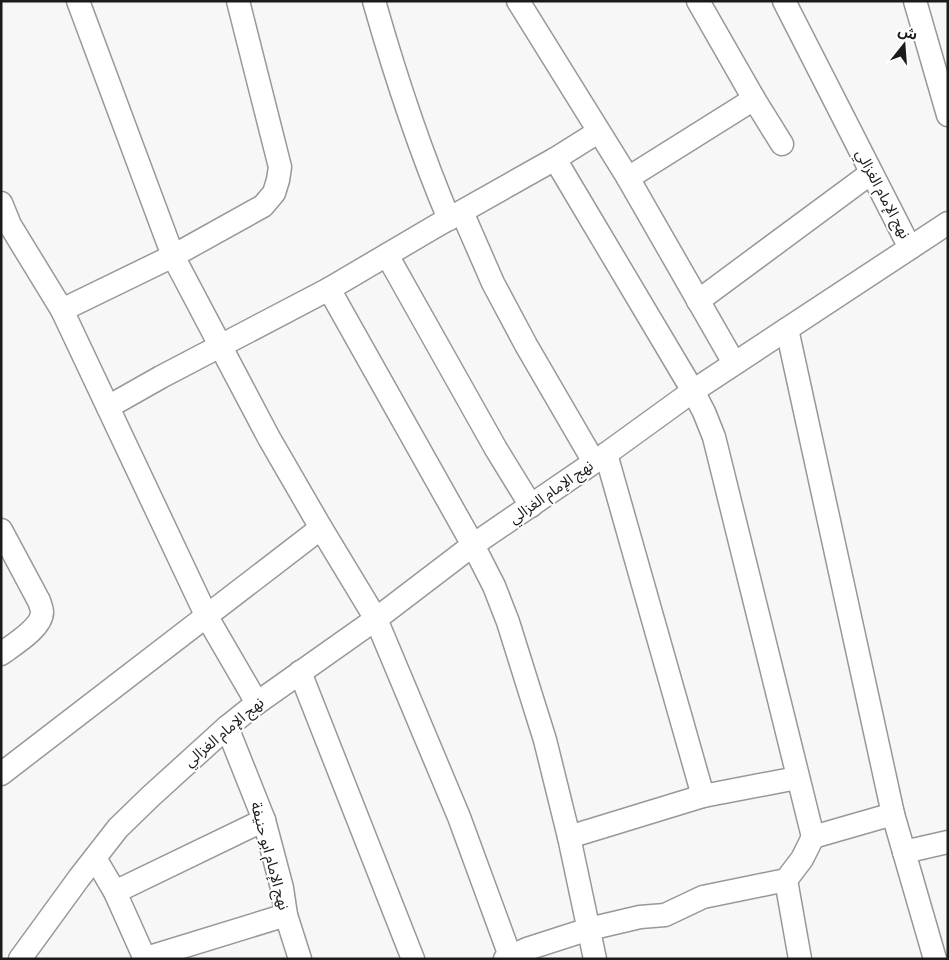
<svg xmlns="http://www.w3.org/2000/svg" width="949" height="960" font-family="Barlow,'Noto Sans Arabic',sans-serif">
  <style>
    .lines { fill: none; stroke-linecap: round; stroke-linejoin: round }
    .street-casing { stroke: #98989a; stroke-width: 25 }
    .street { stroke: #fff; stroke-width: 22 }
    .labels { text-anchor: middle; stroke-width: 4; stroke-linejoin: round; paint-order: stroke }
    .street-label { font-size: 15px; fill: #1b1b1c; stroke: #fff }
  </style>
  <rect width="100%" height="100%" fill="#f7f7f8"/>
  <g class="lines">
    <defs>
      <g id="street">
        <path d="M374,1C395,75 419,148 449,219"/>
        <polyline points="518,1 628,178 734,363"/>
        <polyline points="698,1 754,99 782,144"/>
        <polyline points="784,1 910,248"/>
        <polyline points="915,1 948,115"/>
        <polyline points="555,159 693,391 704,412 714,437 813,837"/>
        <polyline points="628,178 754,99"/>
        <polyline points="1,203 10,225 62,310 207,617 257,703"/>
        <polyline points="462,212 493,283 526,345 594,462"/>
        <polyline points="387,255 496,449 531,506"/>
        <polyline points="329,289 473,545 494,586 508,622 545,740 569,837 595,959"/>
        <polyline points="698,301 871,173"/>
        <polyline points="62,310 173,256 263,206 274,193 278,180 280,167 238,1"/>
        <polyline points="787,329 893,814 935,959"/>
        <polyline points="108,407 161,377 329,289 436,226 555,159 598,132"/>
        <polyline points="606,454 703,796"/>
        <polyline points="321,528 376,619 459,817 510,956"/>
        <path d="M1,530L39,601C40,604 42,609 42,612C42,628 13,645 1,654"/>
        <polyline points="300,672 413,959"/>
        <polyline points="227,727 264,820 282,888 286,915 300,959"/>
        <polyline points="1,774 321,528 269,438 173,256 78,1"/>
        <polyline points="569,837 703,796 797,778"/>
        <polyline points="904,852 948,842"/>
        <polyline points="95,858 115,892 145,959"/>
        <polyline points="786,880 800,959"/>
        <polyline points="115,892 264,820"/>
        <polyline points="20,959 79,878 118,828 151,796 227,727 257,703 376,619 473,545 606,454 693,391 948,223"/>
        <polyline points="143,959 286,915"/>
        <polyline points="505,959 527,949 589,929 640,917 665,915 703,897 786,880 802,859 813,837 893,814"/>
      </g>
    </defs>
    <use href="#street" class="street-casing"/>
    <use href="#street" class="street"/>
  </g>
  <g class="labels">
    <g class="street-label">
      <text transform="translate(883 194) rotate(62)" y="5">نهج الإمام الغزالي</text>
      <text transform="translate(551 492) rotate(-35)" y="5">نهج الإمام الغزالي</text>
      <text transform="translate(224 732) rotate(-40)" y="5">نهج الإمام الغزالي</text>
      <text transform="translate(270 856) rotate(75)" y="5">نهج الإمام ابو حنيفة</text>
    </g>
  </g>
  <rect width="949" height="960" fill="none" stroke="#1b1b1c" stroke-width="5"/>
  <g transform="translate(904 45) rotate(17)" stroke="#ffffff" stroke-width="4" paint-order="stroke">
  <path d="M0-4L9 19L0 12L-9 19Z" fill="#1b1b1c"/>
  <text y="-8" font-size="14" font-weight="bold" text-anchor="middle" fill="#1b1b1c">ش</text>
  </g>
</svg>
